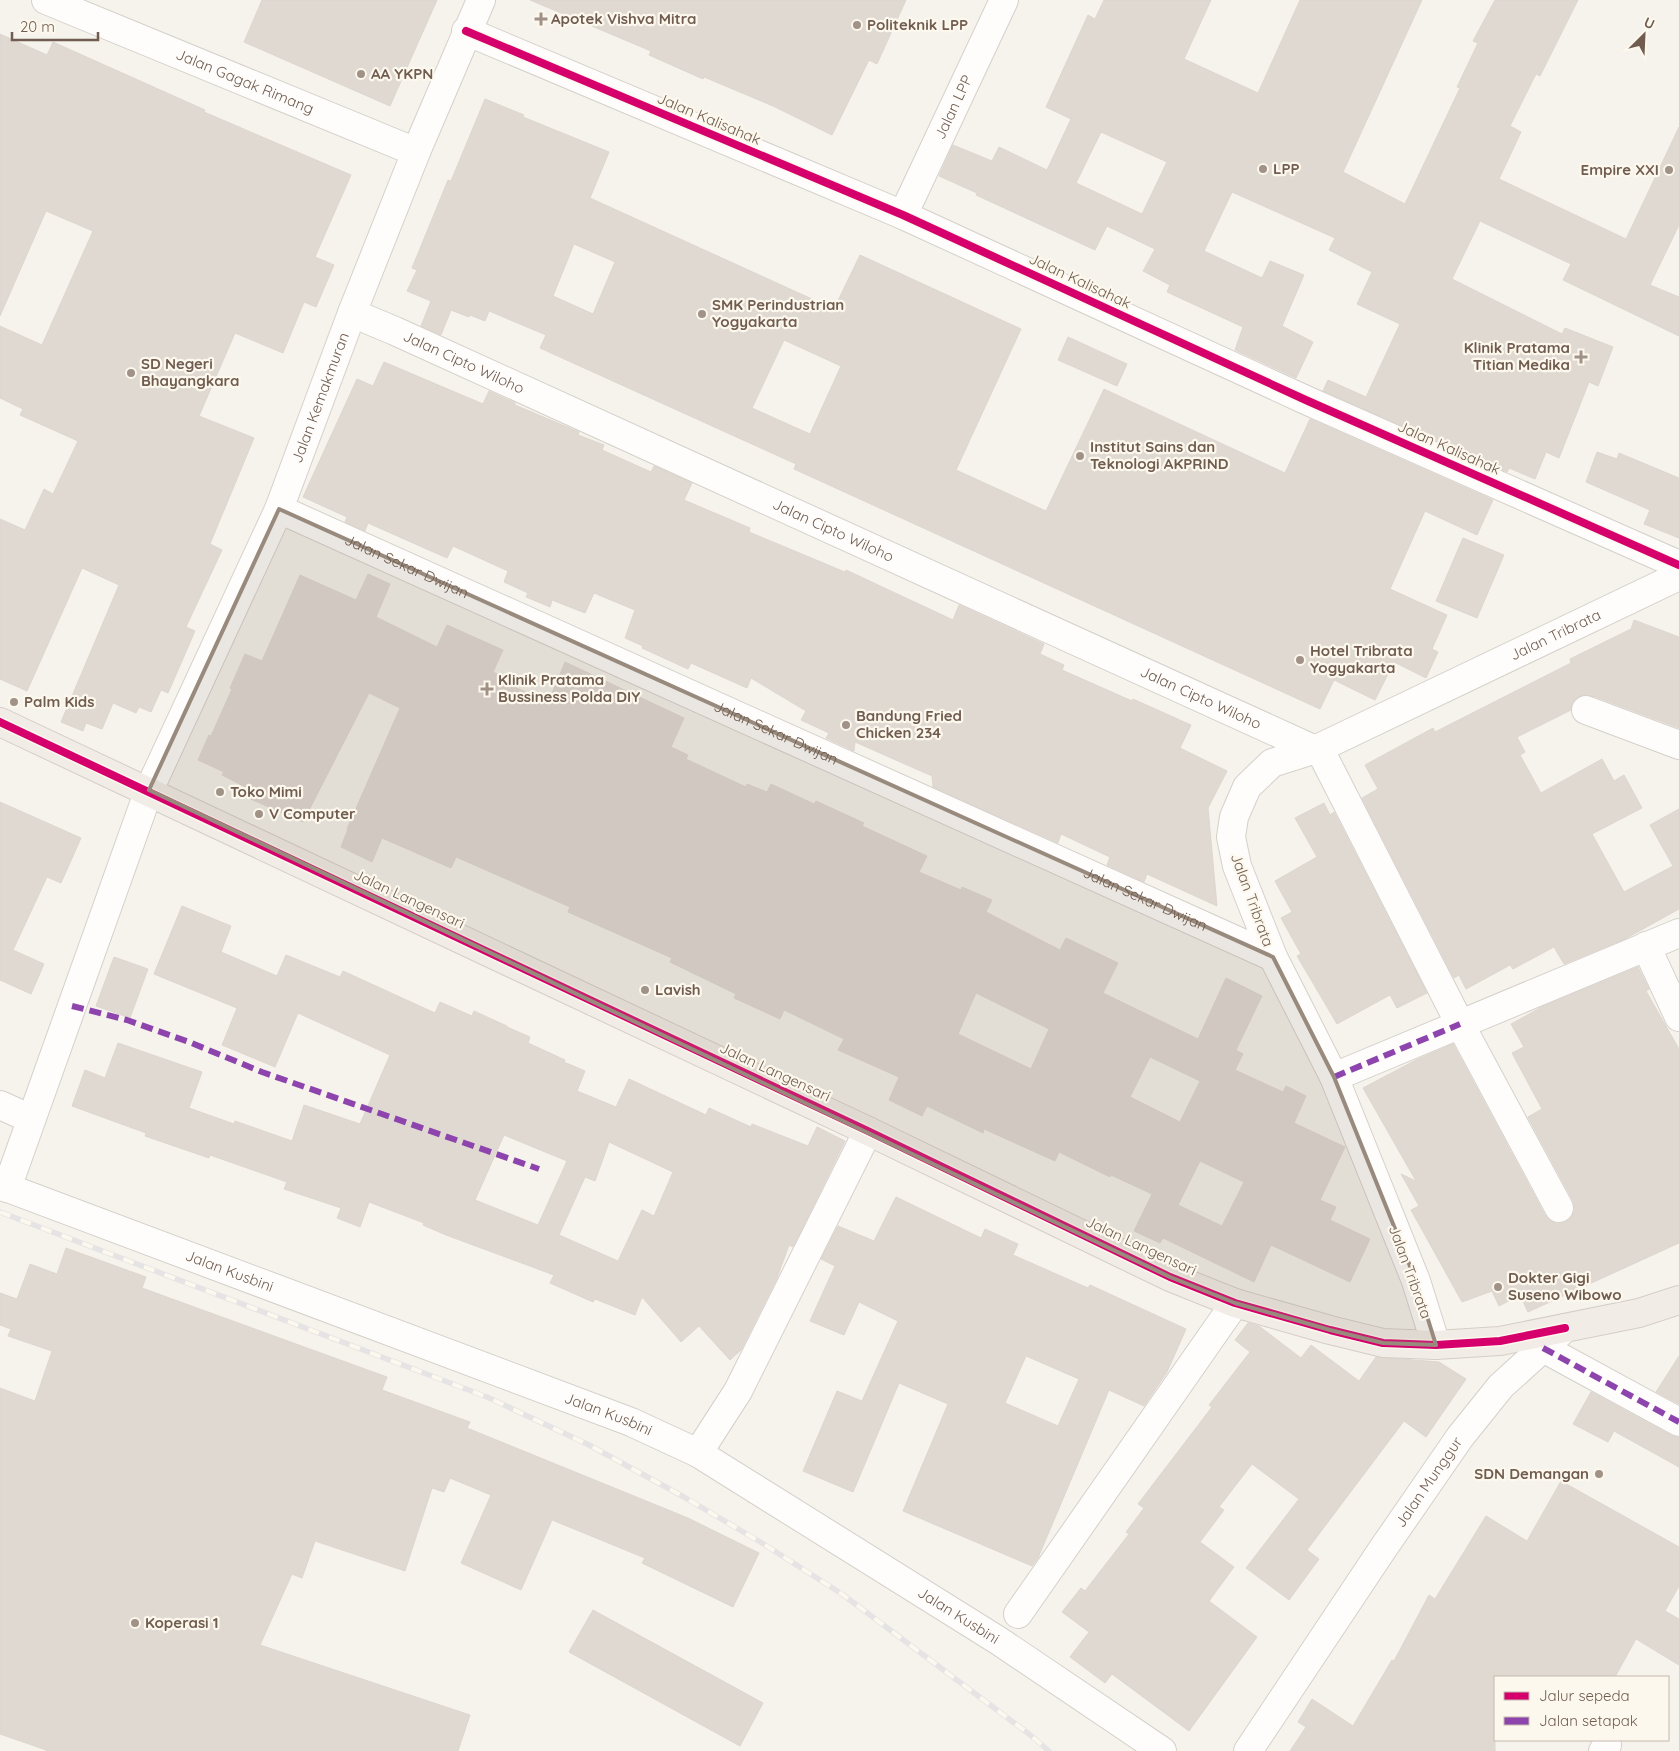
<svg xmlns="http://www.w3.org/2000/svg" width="1679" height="1751" font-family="Quicksand,sans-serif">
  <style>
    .building { fill: #dfd9d2; stroke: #ded6cf; fill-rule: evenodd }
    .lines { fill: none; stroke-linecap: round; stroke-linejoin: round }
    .minor-casing { stroke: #d5d0ca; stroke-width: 30 }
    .major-casing { stroke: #d4cec7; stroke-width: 30 }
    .minor { stroke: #fefdfc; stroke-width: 28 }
    .major { stroke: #f1ede6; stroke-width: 28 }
    .rail-casing { stroke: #e5e3e4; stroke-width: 5.5 }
    .rail { stroke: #fdf8ee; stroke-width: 4; stroke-dasharray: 11; stroke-linecap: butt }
    .quiet { stroke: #8e44ad; stroke-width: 6; stroke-dasharray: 12 6; stroke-linecap: butt }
    .cycleway-casing { stroke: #fdf8ee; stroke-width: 11 }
    .cycleway { stroke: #d6006c; stroke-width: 8 }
    .marked { fill: #998a7e; fill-opacity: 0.2; stroke: #998a7e; stroke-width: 4; stroke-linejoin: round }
    .poi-dot { fill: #a09286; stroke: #fdf8ee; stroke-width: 2 }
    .labels { text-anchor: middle; stroke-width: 4.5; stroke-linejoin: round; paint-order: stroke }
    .poi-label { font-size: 15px; font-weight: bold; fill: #715d4f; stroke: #fdf8ee; text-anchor: start }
    .street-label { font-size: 15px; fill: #715d4f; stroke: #fdf8ee }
  </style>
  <rect width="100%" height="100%" fill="#f6f3ec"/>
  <g class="building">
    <polygon points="262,0 437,0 390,106 244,42"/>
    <polygon points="530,0 906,0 877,64 869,60 832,135 773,106 704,77 703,79 649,55 651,51"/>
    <path d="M1104,0H1211L1184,59L1258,93L1300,0H1422L1343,172L1405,204L1460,88L1457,87L1478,43L1473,41L1495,0H1578L1540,76L1536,74L1510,126L1521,132L1499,179L1626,239L1679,127V225L1650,285L1679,297V336L1563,280L1571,264L1480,221L1452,279L1562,334L1565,328L1613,347L1598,386L1589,382L1559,458L1546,452L1535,479L1509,468L1507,472L1323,391L1328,380L1366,397L1400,324L1357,304L1372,272L1329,250L1335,238L1232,192L1204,251L1262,278L1270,261L1304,275L1282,326L1313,342L1296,378L1235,350L1243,327L1167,292L1170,285L1143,271L1155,249L1107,226L1095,250L976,195L977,193L939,176L953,145L992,161L999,147L1047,170L1071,119L1046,107L1088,15L1095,19ZM1101,132L1167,162L1142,214L1076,183Z"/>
    <polygon points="0,34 47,55 53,42 205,110 204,112 351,175 315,257 334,265 316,307 304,302 283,353 235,333 199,416 254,438 210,544 222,550 186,627 195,631 168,693 161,690 151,712 139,707 136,713 113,703 102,729 86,723 83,731 61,722 119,585 82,568 27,691 0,679 0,519 25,530 44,489 53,494 78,441 20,415 23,409 0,398 0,326 42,345 93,231 46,211 0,316"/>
    <path d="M485,99L524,115L523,117L609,152L590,198L834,309L860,255L1021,329L956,470L1046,511L1104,389L1285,473L1310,419L1493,500L1477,535L1425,511L1390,589L1447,615L1432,649L1438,652L1426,678L1394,662L1375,700L1334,680L1320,709L794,469L796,464L540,348L546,335L489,311L485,321L470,315L469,317L451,310L441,335L421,326L431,301L407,291L417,270L412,268L448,180L451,181ZM574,244L615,262L593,314L553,296ZM784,340L841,366L810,434L752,408Z"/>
    <polygon points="1068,337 1127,364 1117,386 1058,360"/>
    <polygon points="384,362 483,404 489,391 515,403 515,405 579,432 578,435 604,445 602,450 651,472 654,466 692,483 684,500 750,528 749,532 845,572 846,570 953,620 959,605 1044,644 1040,654 1064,665 1062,670 1132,701 1133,699 1191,725 1180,748 1227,771 1208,808 1217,906 1147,874 1144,882 1107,865 1110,857 1061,834 1058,843 933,787 932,776 855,742 854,751 826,738 829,733 801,720 806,711 751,678 747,688 691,663 688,669 642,648 643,646 625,638 635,610 594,593 585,613 552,600 550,607 526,597 528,593 504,582 508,571 453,546 447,558 368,523 365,531 345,522 347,517 303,497 357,379 373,386"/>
    <polygon points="1597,452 1617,459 1619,453 1679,478 1679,538 1644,524 1650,510 1586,482"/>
    <polygon points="1463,538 1504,555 1477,618 1436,601"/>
    <path d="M368,574L390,584L376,617L437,647L447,625L503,650L493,672L503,677L501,681L546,701L548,697L550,698L565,662L684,718L671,747L688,755L686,759L746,787L747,784L767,792L771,784L814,804L816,801L864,823L862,826L927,856L919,872L961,890L962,887L992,900L986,912L1060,950L1066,938L1118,963L1103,993L1198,1039L1226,978L1262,996L1236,1050L1243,1054L1235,1070L1283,1092L1286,1086L1306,1096L1294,1123L1345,1147L1320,1200L1336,1207L1330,1220L1370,1239L1350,1282L1271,1245L1254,1282L1163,1238L1160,1243L1134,1231L1152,1194L1111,1175L1110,1177L1059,1152L1055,1161L984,1129L983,1133L927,1106L922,1116L889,1100L899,1077L838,1050L844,1039L784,1010L780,1019L734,998L736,994L670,962L672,958L568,912L570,907L456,857L451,868L382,838L372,862L341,847L348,829H347L400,708L369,693L303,822L246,797L249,789L222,775L224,772L198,760L209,735L211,736L232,689L230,688L245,654L262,661L300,575L356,600ZM976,993L1049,1029L1031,1069L958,1034ZM1150,1057L1200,1081L1180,1122L1130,1097ZM1200,1161L1244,1182L1222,1226L1178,1205Z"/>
    <polygon points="1634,620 1679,637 1679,728 1596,697 1584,695 1576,698 1572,704 1571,710 1517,737 1525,752 1520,755 1541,793 1602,759 1614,781 1624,775 1642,808 1592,834 1624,892 1673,866 1650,825 1679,809 1679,909 1625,939 1564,964 1554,947 1513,969 1510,965 1466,989 1459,975 1454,978 1362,798 1378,789 1365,765 1433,728 1435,732 1571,663 1570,659 1631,629"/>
    <polygon points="0,802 81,838 61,883 47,877 13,950 44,964 31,994 0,980"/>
    <polygon points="1324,803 1330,815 1334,812 1427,993 1397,1008 1390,995 1337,1024 1297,956 1301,954 1281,918 1292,912 1275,881 1317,857 1295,818"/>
    <path d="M182,906L231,926L221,952L277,976L286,955L340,977L343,971L435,1013L440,1002L472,1016L474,1011L507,1026V1027L530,1037L528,1043L565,1060L564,1062L585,1071L577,1091L616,1107L629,1079L706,1115L709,1108L751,1127L752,1124L808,1146L817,1127L845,1141L793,1247L789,1245L777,1278L741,1350L730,1360L699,1326L681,1342L642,1297L635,1315L595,1299L593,1302L550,1283L554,1275L446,1235L423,1225L424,1223L369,1202L360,1227L337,1218L341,1208L284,1189L287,1182L210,1155L209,1158L145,1136L146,1133L72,1106L85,1070L105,1078L118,1043L202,1072L189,1108L234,1124L235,1121L292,1141L304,1105L360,1124L390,1055L298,1013L275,1067L222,1045L237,1008L154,974ZM504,1135L567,1161L538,1225L475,1200ZM609,1142L673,1172L654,1216L642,1210L618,1261L559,1235L585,1177L595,1181Z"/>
    <polygon points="114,957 148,969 130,1018 96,1006"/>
    <polygon points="1638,967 1649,989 1646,991 1679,1049 1679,1243 1528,1312 1520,1295 1499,1306 1492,1291 1462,1302 1411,1210 1419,1206 1401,1174 1416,1181 1363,1088 1416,1060 1453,1044 1545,1215 1551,1221 1558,1224 1566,1222 1572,1216 1575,1209 1573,1201 1528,1117 1542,1109 1512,1053 1524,1047 1511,1024 1542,1007"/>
    <path d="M896,1197L981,1238L985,1229L1018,1244L1013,1255L1088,1288L1090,1285L1186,1329L1167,1372L1144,1406L1109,1390L1038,1558L1032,1566L903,1511L948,1404L899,1383L853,1492L803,1471L837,1391L862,1401L898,1321L859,1302L844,1335L810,1321L835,1266L821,1259L838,1226L874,1241ZM1026,1356L1079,1379L1058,1426L1005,1403Z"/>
    <polygon points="66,1248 146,1277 142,1288 387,1377 382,1390 470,1422 467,1428 688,1518 759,1553 733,1607 642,1563 645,1558 552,1520 521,1590 461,1563 491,1495 450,1478 444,1492 432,1488 405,1571 315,1541 302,1578 292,1574 260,1645 470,1715 458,1751 49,1751 0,1734 0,1388 35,1401 52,1351 8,1336 11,1329 0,1325 0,1293 17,1299 30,1264 57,1274"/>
    <polygon points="1248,1323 1259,1326 1301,1358 1311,1345 1359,1381 1376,1357 1439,1362 1466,1379 1426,1437 1404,1421 1307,1550 1319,1559 1289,1600 1246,1568 1299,1499 1252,1464 1219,1507 1224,1510 1200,1542 1234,1567 1209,1601 1257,1637 1189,1731 1112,1674 1105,1683 1070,1657 1089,1632 1062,1612 1081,1588 1085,1591 1129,1534 1126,1532 1144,1508 1138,1504 1212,1407 1209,1405 1250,1352 1235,1340"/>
    <polygon points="1679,1356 1679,1404 1656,1392"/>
    <polygon points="1591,1392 1672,1436 1679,1438 1679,1467 1614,1431 1608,1442 1573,1424"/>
    <polygon points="1561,1481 1679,1547 1679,1586 1665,1611 1679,1619 1679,1665 1636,1639 1615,1677 1495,1677 1495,1751 1290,1751 1306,1727 1298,1722 1312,1699 1353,1726 1392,1660 1394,1661 1429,1595 1435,1599 1486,1516 1527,1541"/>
    <polygon points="593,1610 763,1703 740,1746 569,1652"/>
  </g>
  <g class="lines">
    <defs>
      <g id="minor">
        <path id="s1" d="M46,0L416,152"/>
        <polyline points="466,31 903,215 1308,401 1679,565"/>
        <path id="s2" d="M903,215L1004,0"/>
        <path id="s3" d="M352,313L395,331L1313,749"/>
        <path id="s4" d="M279,509L1273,957"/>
        <polyline points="1586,710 1679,745"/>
        <polyline points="1319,748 1460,1024 1559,1208"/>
        <polyline points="1646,946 1679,1017"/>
        <polyline points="1334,1077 1679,933"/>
        <polyline points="0,1105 31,1119"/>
        <path id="s5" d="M0,1185L631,1422L698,1453L999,1641L1162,1751"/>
        <path id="s6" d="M7,1188L149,790L279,509L352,313L416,152L481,0"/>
        <path id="s7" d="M1436,1345L1416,1281L1334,1077L1273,957L1237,866L1231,837L1234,817L1247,787L1272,763L1319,748L1679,576"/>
        <polyline points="1543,1348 1679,1422"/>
        <polyline points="698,1453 738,1391 868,1131"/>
        <polyline points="1018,1614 1235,1303"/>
        <path id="s8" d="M1248,1751L1382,1550L1460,1437L1501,1386L1565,1328"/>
        <polyline points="1603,1751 1607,1745"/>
      </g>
      <polyline id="major" points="0,722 868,1131 1170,1277 1235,1303 1330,1330 1383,1343 1436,1345 1500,1341 1639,1313 1679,1300"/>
    </defs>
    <use href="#minor" class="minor-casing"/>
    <use href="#major" class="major-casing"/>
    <use href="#minor" class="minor"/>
    <use href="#major" class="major"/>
    <defs>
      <polyline id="rail" points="0,1212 487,1397 589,1445 684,1497 762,1543 842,1594 1029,1734 1049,1751"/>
    </defs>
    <use href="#rail" class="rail-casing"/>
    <use href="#rail" class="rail"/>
    <g class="quiet">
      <polyline points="72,1006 127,1020 189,1042 262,1072 539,1169"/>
      <polyline points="1334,1077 1460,1024"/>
      <polyline points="1543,1348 1679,1422"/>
    </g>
    <defs>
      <g id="cycleway">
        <polyline points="466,31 903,215 1308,401 1679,565"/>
        <polyline points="0,722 868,1131 1170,1277 1235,1303 1330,1330 1383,1343 1436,1345 1500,1341 1565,1328"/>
      </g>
    </defs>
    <use href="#cycleway" class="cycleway-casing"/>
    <use href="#cycleway" class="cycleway"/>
  </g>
  <path class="marked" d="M279,509L1273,957L1334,1077L1416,1281L1436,1345L1383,1343L1330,1330L1235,1303L1170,1277L149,790Z"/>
  <g class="poi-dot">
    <path d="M538.5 11.5h5v5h5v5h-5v5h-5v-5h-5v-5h5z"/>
    <circle cx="857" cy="25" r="5"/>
    <circle cx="361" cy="74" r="5"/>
    <circle cx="1263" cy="169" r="5"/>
    <circle cx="1669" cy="170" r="5"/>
    <circle cx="702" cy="314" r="5"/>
    <path d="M1578.5 349.5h5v5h5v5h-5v5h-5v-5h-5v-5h5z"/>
    <circle cx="131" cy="373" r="5"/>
    <circle cx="1080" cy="456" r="5"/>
    <circle cx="1300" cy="660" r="5"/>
    <path d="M484.5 681.5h5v5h5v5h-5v5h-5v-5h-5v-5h5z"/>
    <circle cx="14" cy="702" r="5"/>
    <circle cx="846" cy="725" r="5"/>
    <circle cx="220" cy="792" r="5"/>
    <circle cx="259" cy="814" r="5"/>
    <circle cx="645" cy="990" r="5"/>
    <circle cx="1498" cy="1287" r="5"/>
    <circle cx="1599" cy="1474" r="5"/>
    <circle cx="135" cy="1623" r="5"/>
  </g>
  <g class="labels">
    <g class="poi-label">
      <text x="551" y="24">Apotek Vishva Mitra</text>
      <text x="867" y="30">Politeknik LPP</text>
      <text x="371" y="79">AA YKPN</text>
      <text x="1273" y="174">LPP</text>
      <text x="1659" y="175" text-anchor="end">Empire XXI</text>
      <text x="712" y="310">SMK Perindustrian<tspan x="712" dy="17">Yogyakarta</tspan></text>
      <text x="1570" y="353" text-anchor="end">Klinik Pratama<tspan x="1570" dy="17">Titian Medika</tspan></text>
      <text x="141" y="369">SD Negeri<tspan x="141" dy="17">Bhayangkara</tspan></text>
      <text x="1090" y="452">Institut Sains dan<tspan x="1090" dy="17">Teknologi AKPRIND</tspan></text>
      <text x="1310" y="656">Hotel Tribrata<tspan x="1310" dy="17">Yogyakarta</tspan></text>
      <text x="498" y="685">Klinik Pratama<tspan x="498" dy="17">Bussiness Polda DIY</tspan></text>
      <text x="24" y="707">Palm Kids</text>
      <text x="856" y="721">Bandung Fried<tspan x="856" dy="17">Chicken 234</tspan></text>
      <text x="230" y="797">Toko Mimi</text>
      <text x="269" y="819">V Computer</text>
      <text x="655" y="995">Lavish</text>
      <text x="1508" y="1283">Dokter Gigi<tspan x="1508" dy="17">Suseno Wibowo</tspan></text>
      <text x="1589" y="1479" text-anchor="end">SDN Demangan</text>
      <text x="145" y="1628">Koperasi 1</text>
    </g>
    <g class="street-label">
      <text dy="5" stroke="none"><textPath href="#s1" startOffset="215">Jalan Gagak Rimang</textPath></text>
      <text dy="5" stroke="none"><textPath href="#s2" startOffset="119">Jalan LPP</textPath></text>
      <text transform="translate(709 119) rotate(23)" y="5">Jalan Kalisahak</text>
      <text transform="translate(1080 281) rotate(25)" y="5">Jalan Kalisahak</text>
      <text dy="5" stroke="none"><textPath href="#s3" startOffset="122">Jalan Cipto Wiloho</textPath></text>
      <text dy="5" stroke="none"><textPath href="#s6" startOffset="851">Jalan Kemakmuran</textPath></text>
      <text transform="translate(1449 448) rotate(24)" y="5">Jalan Kalisahak</text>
      <text dy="5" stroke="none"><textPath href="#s3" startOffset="528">Jalan Cipto Wiloho</textPath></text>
      <text dy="5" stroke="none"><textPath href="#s4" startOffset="140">Jalan Sekar Dwijan</textPath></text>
      <text dy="5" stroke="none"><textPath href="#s7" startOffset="948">Jalan Tribrata</textPath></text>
      <text dy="5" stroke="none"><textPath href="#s3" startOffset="932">Jalan Cipto Wiloho</textPath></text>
      <text dy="5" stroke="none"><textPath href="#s4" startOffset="545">Jalan Sekar Dwijan</textPath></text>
      <text transform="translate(409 899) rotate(25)" y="5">Jalan Langensari</text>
      <text dy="5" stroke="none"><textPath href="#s4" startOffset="950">Jalan Sekar Dwijan</textPath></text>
      <text transform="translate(1252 900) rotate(70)" y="5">Jalan Tribrata</text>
      <text transform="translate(775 1072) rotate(25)" y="5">Jalan Langensari</text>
      <text transform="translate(1141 1246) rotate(25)" y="5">Jalan Langensari</text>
      <text dy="5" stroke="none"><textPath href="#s5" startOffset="245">Jalan Kusbini</textPath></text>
      <text transform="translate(1410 1272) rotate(70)" y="5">Jalan Tribrata</text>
      <text dy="5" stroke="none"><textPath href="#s5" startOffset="650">Jalan Kusbini</textPath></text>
      <text dy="5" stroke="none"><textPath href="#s8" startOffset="324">Jalan Munggur</textPath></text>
      <text dy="5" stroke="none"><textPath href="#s5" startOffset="1055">Jalan Kusbini</textPath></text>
    </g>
  </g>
  <rect x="1494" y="1676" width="175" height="65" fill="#fdf8ee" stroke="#c5baae"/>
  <rect x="1504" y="1692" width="25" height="8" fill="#d6006c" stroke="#c5baae"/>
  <text x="1539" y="1701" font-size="15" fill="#715d4f">Jalur sepeda</text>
  <rect x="1504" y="1717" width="25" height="8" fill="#8e44ad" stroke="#c5baae"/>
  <text x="1539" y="1726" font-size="15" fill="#715d4f">Jalan setapak</text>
  <g transform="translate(1644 35) rotate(24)" stroke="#fdf8ee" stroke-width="4" paint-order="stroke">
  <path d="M0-4L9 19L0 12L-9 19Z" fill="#715d4f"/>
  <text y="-8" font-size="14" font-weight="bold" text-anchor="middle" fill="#715d4f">U</text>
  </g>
  <path d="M12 32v8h86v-8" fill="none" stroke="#715d4f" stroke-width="2.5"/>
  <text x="20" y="32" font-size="15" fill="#715d4f" stroke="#fdf8ee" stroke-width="4" paint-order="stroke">20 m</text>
</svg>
